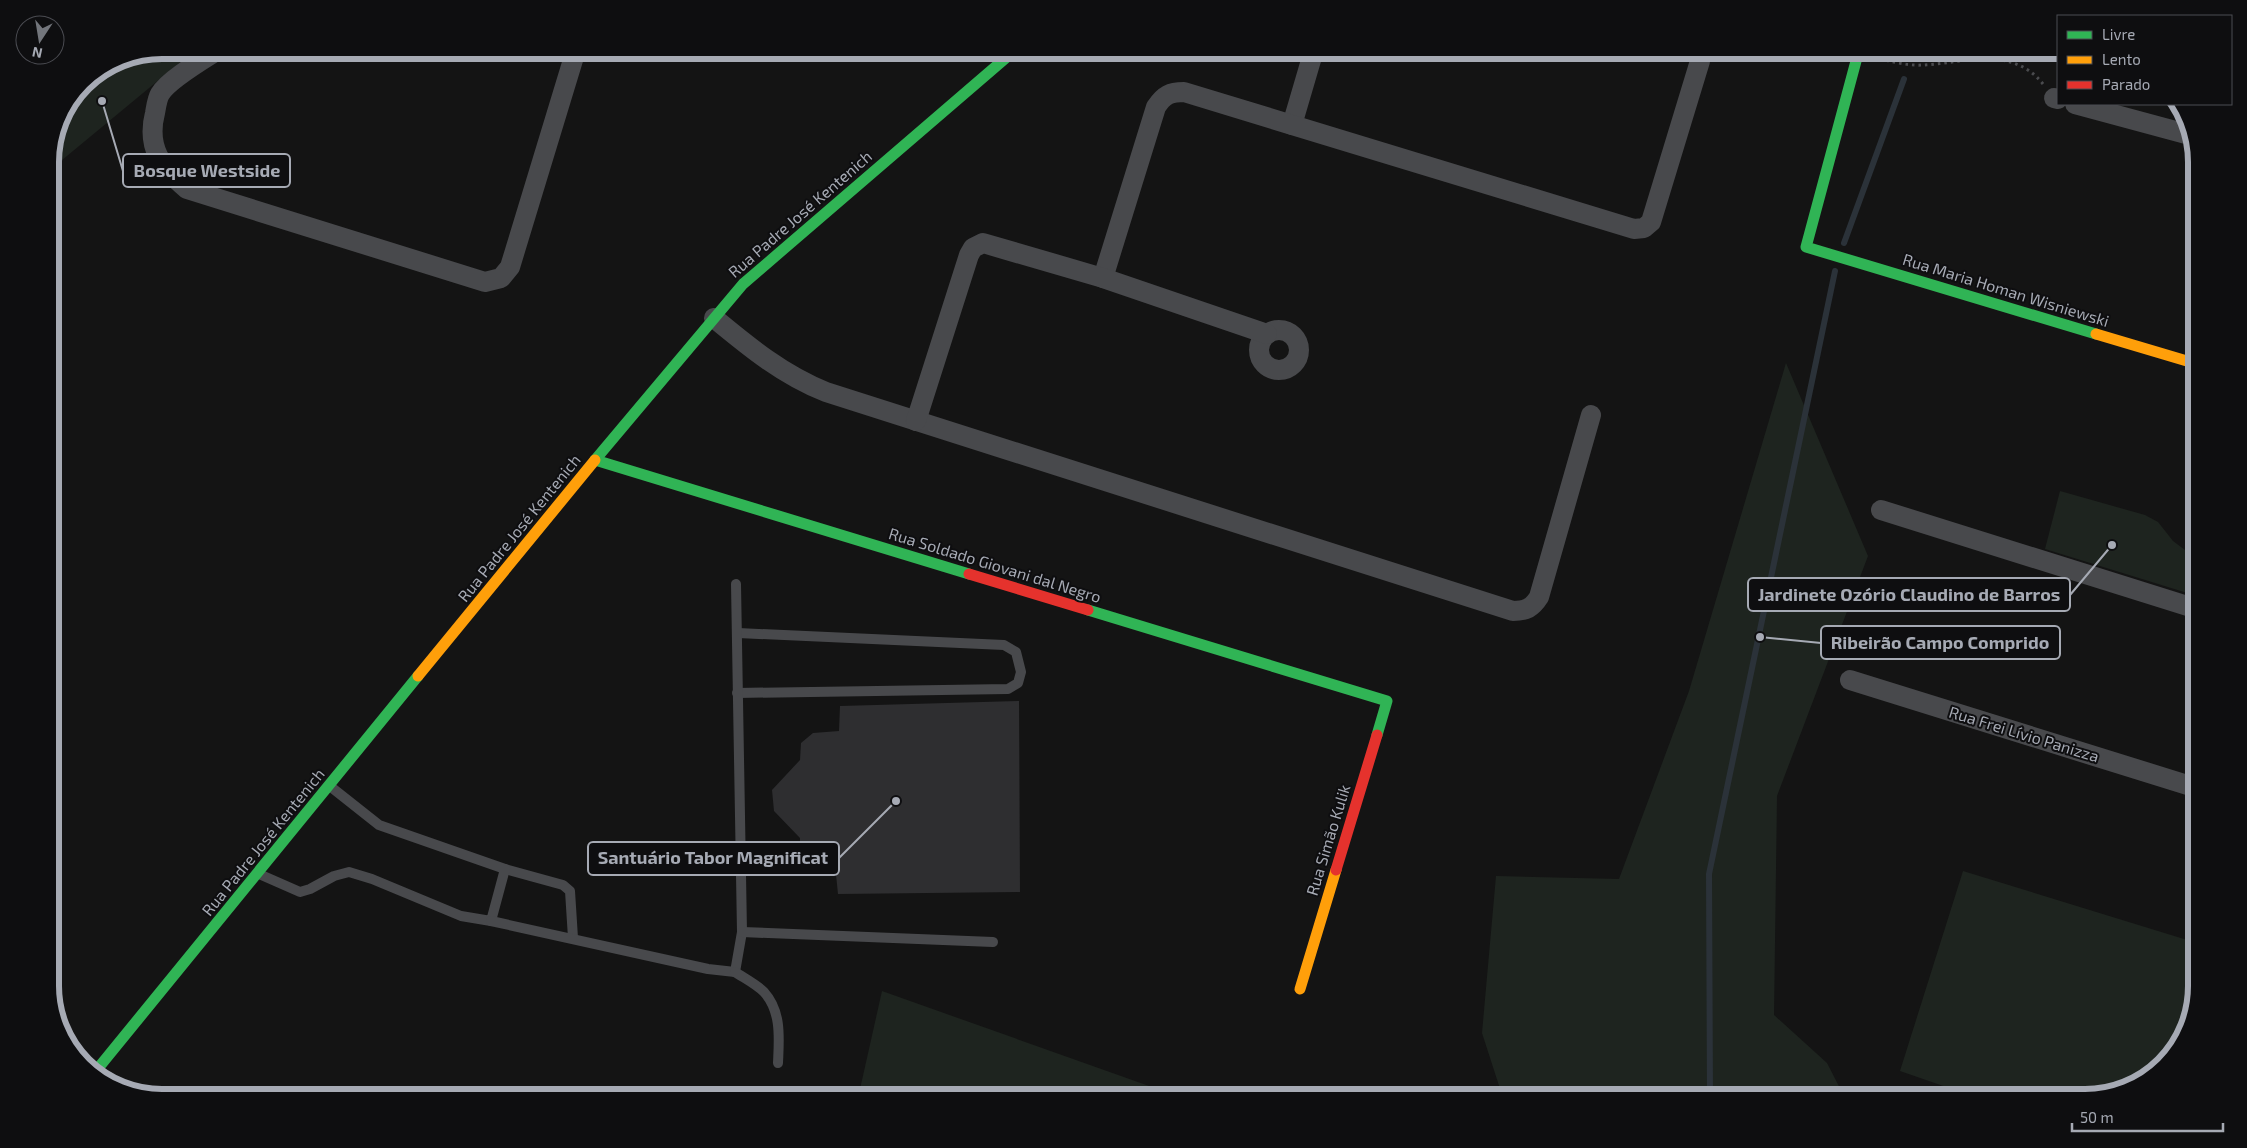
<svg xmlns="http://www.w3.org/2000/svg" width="2247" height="1148" font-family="'Exo 2',sans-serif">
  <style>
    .green { fill: #1e241f }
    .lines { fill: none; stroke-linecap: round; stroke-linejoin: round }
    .stream { stroke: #2b3239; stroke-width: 6 }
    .building { fill: #2e2e30 }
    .path { stroke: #4a4b4e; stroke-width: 3; stroke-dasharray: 2.5 4; stroke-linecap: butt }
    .lane { stroke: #48494c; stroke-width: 10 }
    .street { stroke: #48494c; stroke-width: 20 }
    .fast { stroke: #30b455; stroke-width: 11 }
    .slow { stroke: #ff9f0a; stroke-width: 11 }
    .jam { stroke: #e5322d; stroke-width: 11 }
    .labels { text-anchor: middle; stroke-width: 4; stroke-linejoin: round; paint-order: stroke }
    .street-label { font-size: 16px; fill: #a6aab4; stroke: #0e0e10 }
    .rim { fill: none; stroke: #a6aab4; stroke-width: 6 }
    .leader { fill: none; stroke: #a6aab4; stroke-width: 2 }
    .callout-dot { fill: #a6aab4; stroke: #0e0e10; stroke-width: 2 }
    .callout { fill: #0e0e10; stroke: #a6aab4; stroke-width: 2 }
    .callout-label { font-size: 18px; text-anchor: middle; font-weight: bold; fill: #a6aab4 }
  </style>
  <rect width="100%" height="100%" fill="#141414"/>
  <g class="green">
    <polygon points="162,50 195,50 50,170 50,155 59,119 83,83 119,58"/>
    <polygon points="1786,363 1868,556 1777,796 1774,1015 1827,1063 1845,1098 1503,1098 1482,1033 1496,876 1619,879 1689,691"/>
    <polygon points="2060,491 2145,515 2158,522 2173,541 2197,559 2197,596 2045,549"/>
    <polygon points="1963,871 2197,943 2197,986 2186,1035 2147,1079 2085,1098 1978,1098 1900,1071"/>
    <polygon points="882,991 1166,1092 1165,1098 858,1098"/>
  </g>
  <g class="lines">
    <g class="stream">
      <polyline points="1913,52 1914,50"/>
      <polyline points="1844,243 1904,79"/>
      <polyline points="1710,1098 1709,874 1835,271"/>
    </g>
  </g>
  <polygon class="building" points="1019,701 1020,892 838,894 835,864 815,863 800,853 800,838 774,811 772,790 800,760 801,743 813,733 839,731 840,706"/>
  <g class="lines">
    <path class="path" d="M1880,59C1894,62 1909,66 1923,65C1964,63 2012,45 2043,84"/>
    <g class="lane">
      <polyline points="737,693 1008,689 1018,683 1021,672 1016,652 1004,645 738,633"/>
      <polyline points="505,869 563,885 570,891 573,938"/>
      <polyline points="259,874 300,892 310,889 334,876 349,872 372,879 461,916 491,921 505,869 379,825 331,787"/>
      <polyline points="491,921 708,969 735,972 742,932 736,584"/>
      <polyline points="742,932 993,942"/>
      <path d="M735,972C744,978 756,984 764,992C782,1012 779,1039 778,1063"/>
    </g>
    <g class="street">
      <path d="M218,50C204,59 168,80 160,94C157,99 156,108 155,113C146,148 162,168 187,189L485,282L501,278L510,267L576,50"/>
      <polyline points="2054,98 2058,99"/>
      <polyline points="2075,104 2190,135"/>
      <polyline points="1292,125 1314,50"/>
      <path d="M1103,278L1156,107C1164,95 1170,92 1184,92L1634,229L1644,228L1651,222L1700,61L1698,50"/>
      <path d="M714,318C749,347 783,375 826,392L1513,611C1526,611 1532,608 1539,597L1591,415"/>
      <circle cx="1279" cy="350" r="20"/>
      <polyline points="916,421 969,255 973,248 983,243 1103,278 1267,334"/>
      <polyline points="1881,510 2197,609"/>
      <polyline points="1850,680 2197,788"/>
    </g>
    <g class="fast">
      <polyline points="1859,50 1806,247 2096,334"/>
      <polyline points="595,460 969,574"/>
      <polyline points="595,460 743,284 1015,50"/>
      <polyline points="1088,610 1387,701 1377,735"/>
      <polyline points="95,1072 418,676"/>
    </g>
    <g class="slow">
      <polyline points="2096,334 2197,364"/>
      <polyline points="418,676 595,460"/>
      <polyline points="1300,989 1336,870"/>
    </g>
    <g class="jam">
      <polyline points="969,574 1088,610"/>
      <polyline points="1336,870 1377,735"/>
    </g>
  </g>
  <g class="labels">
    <g class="street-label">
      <text transform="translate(800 214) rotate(-41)" y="6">Rua Padre José Kentenich</text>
      <text transform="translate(2006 290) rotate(17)" y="6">Rua Maria Homan Wisniewski</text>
      <text transform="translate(519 528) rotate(-51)" y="6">Rua Padre José Kentenich</text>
      <text transform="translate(995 565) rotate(17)" y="6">Rua Soldado Giovani dal Negro</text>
      <text transform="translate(2024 734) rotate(17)" y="6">Rua Frei Lívio Panizza</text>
      <text transform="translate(1328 840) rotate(-73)" y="6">Rua Simão Kulik</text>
      <text transform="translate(263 842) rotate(-51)" y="6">Rua Padre José Kentenich</text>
    </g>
  </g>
  <path d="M0 0H2247V1148H0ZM162 59H2085A103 103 0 0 1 2188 162V986A103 103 0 0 1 2085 1089H162A103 103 0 0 1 59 986V162A103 103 0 0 1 162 59Z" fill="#0e0e10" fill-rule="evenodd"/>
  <path class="rim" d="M162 59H2085A103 103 0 0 1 2188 162V986A103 103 0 0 1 2085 1089H162A103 103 0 0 1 59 986V162A103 103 0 0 1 162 59Z"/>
  <path class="leader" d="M102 101L123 171M2112 545L2070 595M1760 637L1821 643M896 801L839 858"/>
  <g class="callout-dot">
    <circle cx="102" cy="101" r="5"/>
    <circle cx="2112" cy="545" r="5"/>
    <circle cx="1760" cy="637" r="5"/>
    <circle cx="896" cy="801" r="5"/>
  </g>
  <g class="callout">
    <rect x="123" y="154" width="167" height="33" rx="5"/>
    <rect x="1748" y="578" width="322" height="33" rx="5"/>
    <rect x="1821" y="626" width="239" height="33" rx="5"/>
    <rect x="588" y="842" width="251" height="33" rx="5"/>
  </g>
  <g class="callout-label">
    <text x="207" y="177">Bosque Westside</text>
    <text x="1909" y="601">Jardinete Ozório Claudino de Barros</text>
    <text x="1940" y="649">Ribeirão Campo Comprido</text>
    <text x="713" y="864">Santuário Tabor Magnificat</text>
  </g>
  <rect x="2057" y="15" width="175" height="90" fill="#0e0e10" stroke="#4b4c52"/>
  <rect x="2067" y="31" width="25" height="8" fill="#30b455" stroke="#4b4c52"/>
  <text x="2102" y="40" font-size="15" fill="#a6aab4">Livre</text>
  <rect x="2067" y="56" width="25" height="8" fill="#ff9f0a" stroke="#4b4c52"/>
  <text x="2102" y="65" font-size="15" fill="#a6aab4">Lento</text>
  <rect x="2067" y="81" width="25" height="8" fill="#e5322d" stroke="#4b4c52"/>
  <text x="2102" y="90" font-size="15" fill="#a6aab4">Parado</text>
  <g transform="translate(40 40) rotate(192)"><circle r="24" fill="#0e0e10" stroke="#4b4c52"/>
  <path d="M0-4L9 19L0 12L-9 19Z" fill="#73767c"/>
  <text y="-8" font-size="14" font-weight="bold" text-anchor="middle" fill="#a6aab4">N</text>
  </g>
  <path d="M2072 1123v8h151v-8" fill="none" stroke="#a6aab4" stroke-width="2.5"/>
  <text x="2080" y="1123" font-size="15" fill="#a6aab4" stroke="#0e0e10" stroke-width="4" paint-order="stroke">50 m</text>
</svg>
